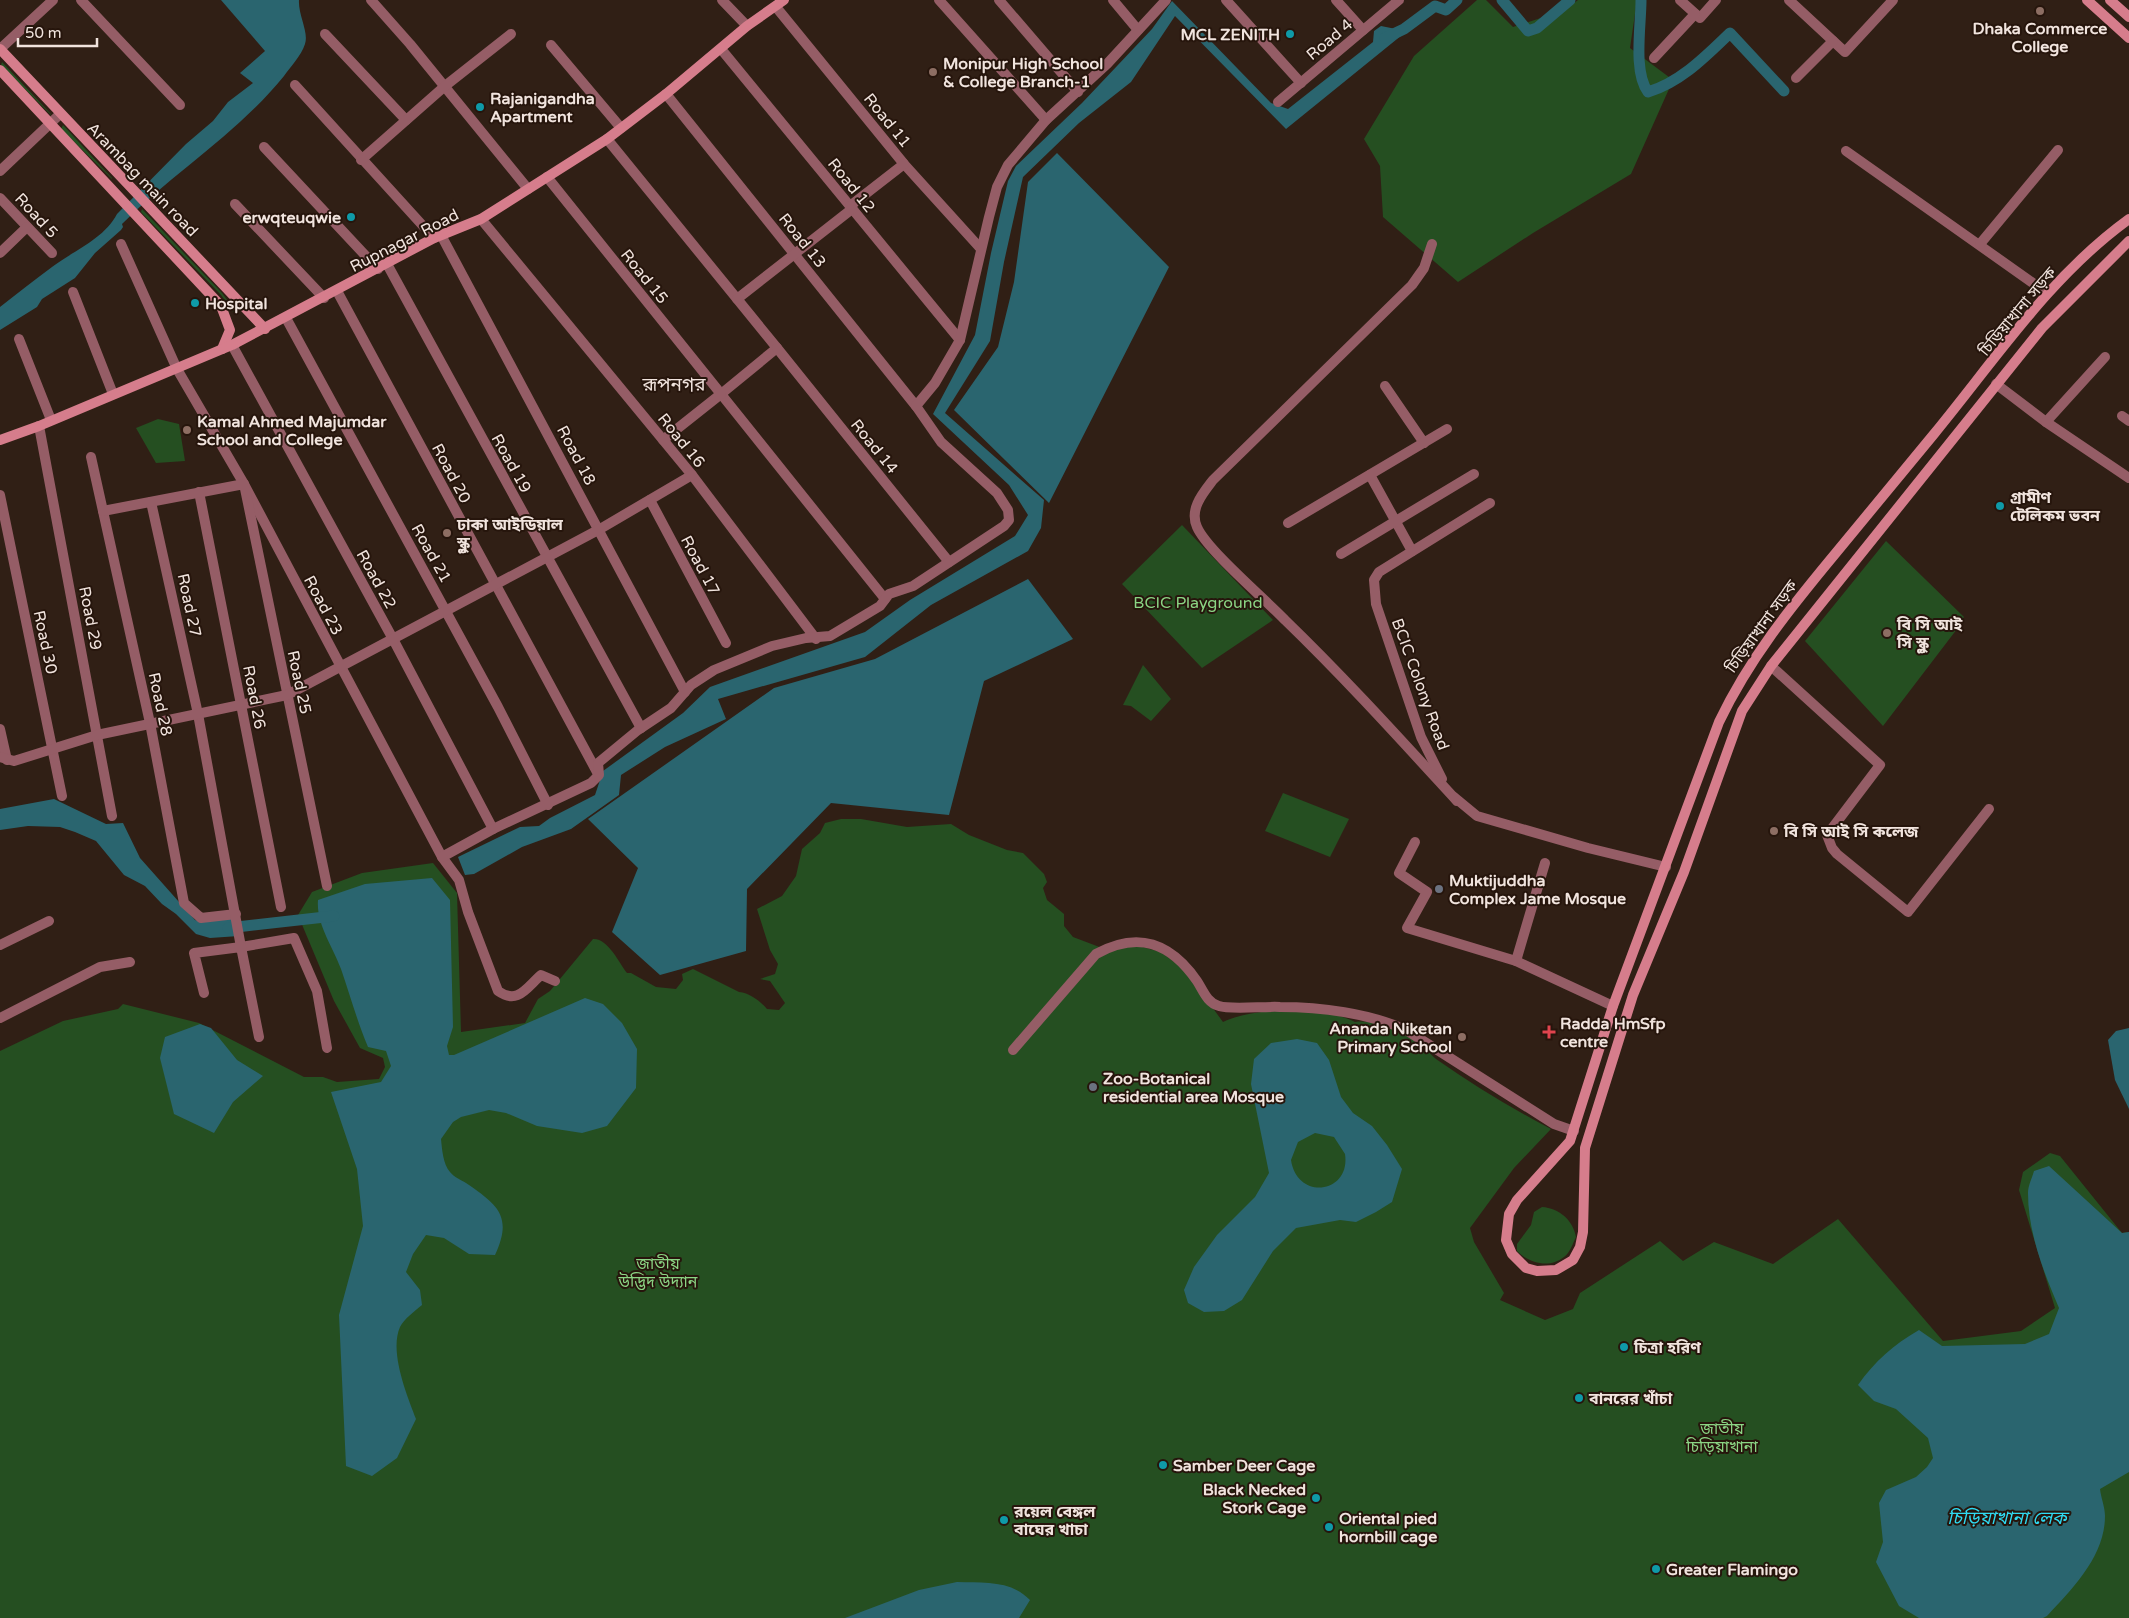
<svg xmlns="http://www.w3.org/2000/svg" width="2129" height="1618" font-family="'Varela Round','Noto Sans Bengali',sans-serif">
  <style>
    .green { fill: #254f21 }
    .water { fill: #2a656f; fill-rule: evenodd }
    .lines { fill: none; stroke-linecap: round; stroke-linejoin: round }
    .canal { stroke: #2a656f; stroke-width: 11 }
    .street { stroke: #955d66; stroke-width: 10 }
    .secondary { stroke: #d67d8c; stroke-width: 10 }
    .education-dot { fill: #8d6e63; stroke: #26150c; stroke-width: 2 }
    .culture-dot { fill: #0f9aa8; stroke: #26150c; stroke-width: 2 }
    .worship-dot { fill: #6b7280; stroke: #26150c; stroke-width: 2 }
    .health-dot { fill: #e0444e; stroke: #26150c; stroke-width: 2 }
    .labels { text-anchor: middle; stroke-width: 4; stroke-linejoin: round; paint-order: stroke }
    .poi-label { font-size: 16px; font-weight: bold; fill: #f1e4de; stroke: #26150c; text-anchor: start }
    .street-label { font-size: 16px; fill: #f1e4de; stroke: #26150c }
    .park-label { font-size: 16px; fill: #8bd584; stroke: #26150c }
    .water-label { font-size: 18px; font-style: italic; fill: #2fdbf3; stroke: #26150c }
    .quarter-label { font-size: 19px; fill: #f1e4de; stroke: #26150c }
  </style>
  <rect width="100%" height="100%" fill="#301f15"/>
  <g class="green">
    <polygon points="1477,0 1486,0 1513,27 1565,10 1578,0 1637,0 1630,48 1673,80 1631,174 1533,233 1458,282 1383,217 1380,166 1364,139 1414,56"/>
    <polygon points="2,62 50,113 52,116 1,65"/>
    <polygon points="63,125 112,178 112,179 61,129"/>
    <polygon points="142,209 222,293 236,312 234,313 221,295 141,212"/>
    <polygon points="158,419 179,424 185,461 156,463 136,428"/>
    <polygon points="1182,525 1273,620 1202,668 1122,584"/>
    <polygon points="1886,541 1964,617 1955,628 1957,629 1883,726 1805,641"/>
    <polygon points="1143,665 1171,699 1151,721 1131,706 1123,705"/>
    <polygon points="1283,793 1349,819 1330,857 1265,831"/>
    <path d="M841,819H861L907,827L951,824L969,835L1007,850L1023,853L1044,874L1047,882L1043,888L1047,900L1064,914V926L1073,937L1110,951L1135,945L1161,952L1185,970L1223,1022C1254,1007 1324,1006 1355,1022C1373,1019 1401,1030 1416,1040C1424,1045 1429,1053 1436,1059C1473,1085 1511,1108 1551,1129L1514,1168L1470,1228L1474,1242L1504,1293L1500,1300L1545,1320L1573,1309L1580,1293L1660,1241L1683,1261L1714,1242L1773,1264L1838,1219L1943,1341L2021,1331L2055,1308L2019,1190L2023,1172L2050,1153L2060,1156L2122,1233L2129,1232V1618H0V1051L63,1021L118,1009L123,1004L199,1023L304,1077H323L337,1082L379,1079L385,1067L383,1058L360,1048L334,1001L298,915L312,892L362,873L433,863L457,893L461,1032L525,1023L538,999L550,991L593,939C608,938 619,963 627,973H631L656,987L676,989L683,980L682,974L693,969L739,992C750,993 760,1001 767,1009L779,1010L785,1003L770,981L760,979L775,974L778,964L770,950L757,909L782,896L796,876L802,849L820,833L825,823Z"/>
    <path d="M1542,1207C1559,1208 1573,1220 1576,1237C1573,1243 1570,1253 1564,1257C1549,1269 1529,1263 1517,1251V1244L1531,1225L1534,1212Z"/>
  </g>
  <g class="water">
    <path d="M221,0H299C298,15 309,32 305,44C301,56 291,66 284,76C238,133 174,172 122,224L123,227L121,230L95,253L75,278L42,299L37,307L0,330V307C17,294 34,280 52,267C73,251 104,239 117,214L186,144L213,121L228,102L253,83L240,73L265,51Z"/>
    <polygon points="1172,1 1271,103 1288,109 1373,42 1374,31 1381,26 1396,29 1402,35 1286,129 1175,16 1131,82 1079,123 1023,177 1004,262 990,341 945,413 1044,500 1041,528 1028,551 931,605 865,657 718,699 726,719 665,747 621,775 619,795 571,829 522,847 474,874 465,875 458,857 520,827 539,826 550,818 595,795 603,771 683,713 710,687 865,632 910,600 1015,536 1028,515 1009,485 933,414 975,335 991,253 1008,181 1016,166 1082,103 1152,29"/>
    <polygon points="1057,153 1169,267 1049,503 954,410 998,347 1014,282 1028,182"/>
    <polygon points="1028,579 1073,639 984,681 949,815 831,803 747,889 746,951 660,975 612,932 638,868 588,819 774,688 875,659"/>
    <polygon points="54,799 106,824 123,823 140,858 195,920 202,922 236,918 239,936 210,938 196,934 176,914 162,904 145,886 124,875 96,841 75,832 60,827 28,826 0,830 0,809"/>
    <path d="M432,878L450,900L453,1027L447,1046L449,1055H454L585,998L603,1004L622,1023L637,1049L636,1088L607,1126L582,1133L537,1126L506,1113L489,1110L461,1117L453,1122L441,1139C442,1149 443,1164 450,1172C454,1177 461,1180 466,1183C498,1205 513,1216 495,1255L469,1254L444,1238L426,1235L413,1254L406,1272L420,1290L422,1305C415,1311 404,1319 400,1327C389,1352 407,1395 416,1419L397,1458L372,1476L346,1466L339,1315L363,1226L357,1169L331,1092L381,1082L391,1066L386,1051L368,1047C357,1021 350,995 341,969C333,947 316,924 318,900L365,884Z"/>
    <polygon points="200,1024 211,1028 237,1060 263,1076 233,1102 214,1133 174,1114 160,1058 165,1037"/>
    <polygon points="2129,1028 2129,1109 2115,1080 2108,1040 2116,1031"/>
    <path d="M1297,1039L1317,1043L1329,1060L1341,1097L1353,1113L1372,1126L1387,1145L1402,1169L1392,1202L1376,1212L1356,1222L1340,1220L1296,1228L1273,1251L1242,1300L1224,1311L1204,1312L1188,1303L1184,1290L1194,1267L1217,1235L1255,1197L1269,1173L1251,1084L1254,1059L1271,1043ZM1315,1133L1334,1137L1345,1154C1351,1194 1297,1201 1291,1160L1298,1142Z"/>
    <path d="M2049,1166L2122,1233L2129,1232V1472L2100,1489C2101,1498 2105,1507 2105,1516C2105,1556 2073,1588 2047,1616L2043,1618H1919L1899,1606L1876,1562L1883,1542L1879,1503L1886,1490L1916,1477L1927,1467L1933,1458L1928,1438L1896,1409L1874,1401L1858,1385C1875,1361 1893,1345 1919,1330L1942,1346L2025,1344L2049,1334L2059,1308C2044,1273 2028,1233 2028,1193C2028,1186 2032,1178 2034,1171Z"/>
    <path d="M957,1582C984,1583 1011,1580 1030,1600L1019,1618H845L919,1590Z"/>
  </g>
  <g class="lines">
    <g class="canal">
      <polyline points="1502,0 1528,31 1537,28 1570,0"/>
      <path d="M1641,0C1641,26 1633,72 1648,92C1681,82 1706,56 1730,33L1784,91"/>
      <polyline points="1385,38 1404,29 1435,6 1446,10 1457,0"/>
      <polyline points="228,928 334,916"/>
    </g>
    <g class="street">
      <polyline points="81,0 180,105"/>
      <polyline points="371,0 410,44 528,189"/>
      <polyline points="722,0 747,26"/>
      <polyline points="939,0 1046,120"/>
      <polyline points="999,0 1078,92"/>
      <polyline points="1113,0 1138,30"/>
      <polyline points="1226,0 1301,83"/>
      <polyline points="1336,0 1363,30"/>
      <polyline points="1680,0 1700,18 1716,0"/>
      <polyline points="1789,0 1845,52 1893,0"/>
      <polyline points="776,7 904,164 981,249"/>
      <polyline points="325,34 406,120"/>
      <polyline points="551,45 621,128"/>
      <polyline points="0,49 53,0"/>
      <polyline points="721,49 960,340"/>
      <polyline points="1654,58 1695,14"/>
      <polyline points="1796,78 1833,41"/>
      <polyline points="295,85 434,238"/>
      <polyline points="666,94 916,406"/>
      <polyline points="1278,102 1399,0"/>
      <polyline points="607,139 777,348 721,394 885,599"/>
      <polyline points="264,147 378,269"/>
      <polyline points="1846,151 2047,293"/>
      <polyline points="361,160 445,86 511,34"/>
      <polyline points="0,171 60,114"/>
      <polyline points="547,177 721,394 663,440"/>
      <polyline points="0,198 52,253"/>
      <polyline points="235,204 324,298"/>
      <polyline points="850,206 904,164"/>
      <polyline points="481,219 692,475 816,639"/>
      <polyline points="441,235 685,692"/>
      <path d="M121,244L177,369L244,484L442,857L459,880L468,912L498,991C518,1005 526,988 541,975L555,981"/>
      <path d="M1432,244L1424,268L1412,285L1213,480C1203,493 1189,509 1197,527C1207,550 1265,599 1285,620C1345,678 1401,740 1457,801"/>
      <polyline points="1980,244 2058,150"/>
      <polyline points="0,253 27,227"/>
      <polyline points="387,264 641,728"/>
      <polyline points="337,291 597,772"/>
      <polyline points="73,292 113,394"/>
      <polyline points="737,299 852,209"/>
      <polyline points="286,318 498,707 548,805"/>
      <polyline points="19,339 51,420"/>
      <polyline points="232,345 393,639 493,829"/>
      <polyline points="777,348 949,562"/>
      <polyline points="1996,384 2046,422 2129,478"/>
      <polyline points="1385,386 1424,443"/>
      <polyline points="2122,416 2129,421"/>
      <polyline points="2046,422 2105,357"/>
      <polyline points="39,426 112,816"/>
      <polyline points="91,457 150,723 184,903 201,918 236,914"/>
      <polyline points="1370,475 1412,551"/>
      <polyline points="199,492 281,907"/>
      <polyline points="0,495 62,796"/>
      <polyline points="650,500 726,643"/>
      <polyline points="151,502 198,714 241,947 294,938 317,991 327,1048"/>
      <polyline points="103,511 244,484 327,886"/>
      <polyline points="1288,523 1447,429"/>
      <polyline points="1341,554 1474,474"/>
      <polyline points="1771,666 1880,765 1827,835 1832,848 1837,854 1908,912 1989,809"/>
      <polyline points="0,729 7,760"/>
      <polyline points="0,757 14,761 97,735 287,695 600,529 692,475"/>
      <polyline points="1442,779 1421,737 1376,604 1374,580 1379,572 1490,503"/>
      <polyline points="1454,797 1477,816 1588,848 1666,867"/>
      <polyline points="1415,842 1399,873 1427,892 1407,928 1516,961"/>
      <polyline points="442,857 493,829 591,783 599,775 598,763 638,730 671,708 691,685 714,670 772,646 806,638 830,636 880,606 889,594 913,586 1004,526 1009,520 1008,510 997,493 941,442 916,406 935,383 960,340 989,217 997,187 1008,165 1046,120 1107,64 1166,0"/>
      <polyline points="1545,863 1516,961 1613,1006"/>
      <polyline points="0,945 49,921"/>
      <polyline points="204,993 194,953 241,947 259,1037"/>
      <polyline points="0,1018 100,967 130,962"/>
      <path d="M1013,1050L1096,954C1138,931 1170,942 1197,981C1203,990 1207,1003 1219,1006C1231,1010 1265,1006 1280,1007C1320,1007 1369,1013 1406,1030L1554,1124L1574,1131"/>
    </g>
    <g class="secondary">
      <polyline points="2087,0 2129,38"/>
      <polyline points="2110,0 2129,17"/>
      <polyline points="0,49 265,329"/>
      <polyline points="0,70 221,306 230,330 222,349"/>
      <path d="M2129,219C2050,276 1995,360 1934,434C1901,474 1868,514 1835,554C1791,607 1749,659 1719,722L1613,1006L1570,1141L1517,1200L1509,1214L1506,1240L1512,1254L1526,1268L1537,1271L1556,1270L1573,1260L1580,1247L1583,1232L1585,1148L1633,995L1684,872L1742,711L1771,666L2042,328L2129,241"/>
      <polyline points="0,440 39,426 232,345 434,238 481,219 607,139 666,94 747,26 784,0"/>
    </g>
  </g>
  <g class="education-dot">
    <circle cx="2040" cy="11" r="5"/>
    <circle cx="933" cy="72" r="5"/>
    <circle cx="187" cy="430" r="5"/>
    <circle cx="447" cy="533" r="5"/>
    <circle cx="1887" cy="633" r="5"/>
    <circle cx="1774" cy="831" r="5"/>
    <circle cx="1462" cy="1037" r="5"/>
  </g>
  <g class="culture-dot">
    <circle cx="1290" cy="34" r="5"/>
    <circle cx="480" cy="107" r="5"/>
    <circle cx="351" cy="217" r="5"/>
    <circle cx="195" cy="303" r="5"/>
    <circle cx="2000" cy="506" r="5"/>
    <circle cx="1624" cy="1347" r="5"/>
    <circle cx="1579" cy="1398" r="5"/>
    <circle cx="1163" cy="1465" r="5"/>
    <circle cx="1316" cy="1498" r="5"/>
    <circle cx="1004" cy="1520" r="5"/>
    <circle cx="1329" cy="1527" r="5"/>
    <circle cx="1656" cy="1569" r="5"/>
  </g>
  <g class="worship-dot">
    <circle cx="1439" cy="889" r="5"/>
    <circle cx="1093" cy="1087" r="5"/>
  </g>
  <path class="health-dot" d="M1546.5 1024.5h5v5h5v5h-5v5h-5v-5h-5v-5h5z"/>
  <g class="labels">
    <g class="poi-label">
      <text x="2040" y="34" text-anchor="middle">Dhaka Commerce<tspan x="2040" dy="18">College</tspan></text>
      <text x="1280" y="40" text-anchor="end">MCL ZENITH</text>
      <text x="943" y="69">Monipur High School<tspan x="943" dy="18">&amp; College Branch-1</tspan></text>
      <text x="490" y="104">Rajanigandha<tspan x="490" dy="18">Apartment</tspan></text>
      <text x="341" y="223" text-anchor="end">erwqteuqwie</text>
      <text x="205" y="309">Hospital</text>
      <text x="197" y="427">Kamal Ahmed Majumdar<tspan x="197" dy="18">School and College</tspan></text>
      <text x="2010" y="503">গ্রামীণ<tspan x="2010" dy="18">টেলিকম ভবন</tspan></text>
      <text x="457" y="530">ঢাকা আইডিয়াল<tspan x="457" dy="18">স্কুল</tspan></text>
      <text x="1897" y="630">বি সি আই<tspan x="1897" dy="18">সি স্কুল</tspan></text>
      <text x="1784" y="837">বি সি আই সি কলেজ</text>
      <text x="1449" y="886">Muktijuddha<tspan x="1449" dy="18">Complex Jame Mosque</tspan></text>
      <text x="1560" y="1029">Radda HmSfp<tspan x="1560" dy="18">centre</tspan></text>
      <text x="1452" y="1034" text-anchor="end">Ananda Niketan<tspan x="1452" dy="18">Primary School</tspan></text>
      <text x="1103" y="1084">Zoo-Botanical<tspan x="1103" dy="18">residential area Mosque</tspan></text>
      <text x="1634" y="1353">চিত্রা হরিণ</text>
      <text x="1589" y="1404">বানরের খাঁচা</text>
      <text x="1173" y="1471">Samber Deer Cage</text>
      <text x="1306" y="1495" text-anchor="end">Black Necked<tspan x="1306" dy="18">Stork Cage</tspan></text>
      <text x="1014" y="1517">রয়েল বেঙ্গল<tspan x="1014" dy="18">বাঘের খাচা</tspan></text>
      <text x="1339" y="1524">Oriental pied<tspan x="1339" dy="18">hornbill cage</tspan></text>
      <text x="1666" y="1575">Greater Flamingo</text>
    </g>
    <g class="street-label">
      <text transform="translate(1329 39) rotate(-40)" y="6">Road 4</text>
      <text transform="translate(888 120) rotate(51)" y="6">Road 11</text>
      <text transform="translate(143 179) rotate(46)" y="6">Arambag main road</text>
      <text transform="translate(852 185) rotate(51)" y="6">Road 12</text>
      <text transform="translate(37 215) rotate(47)" y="6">Road 5</text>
      <text transform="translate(404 240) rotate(-27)" y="6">Rupnagar Road</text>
      <text transform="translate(803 240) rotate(51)" y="6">Road 13</text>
      <text transform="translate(645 276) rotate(51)" y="6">Road 15</text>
      <text transform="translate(2017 311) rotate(-50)" y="6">চিড়িয়াখানা সড়ক</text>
      <text transform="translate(682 440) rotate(51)" y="6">Road 16</text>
      <text transform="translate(875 446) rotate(51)" y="6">Road 14</text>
      <text transform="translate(577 455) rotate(62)" y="6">Road 18</text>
      <text transform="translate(512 463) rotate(61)" y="6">Road 19</text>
      <text transform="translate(452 473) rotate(62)" y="6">Road 20</text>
      <text transform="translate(432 553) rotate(61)" y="6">Road 21</text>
      <text transform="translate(701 565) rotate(62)" y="6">Road 17</text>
      <text transform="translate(377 579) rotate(61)" y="6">Road 22</text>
      <text transform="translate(190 605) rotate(78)" y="6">Road 27</text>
      <text transform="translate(324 605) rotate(62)" y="6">Road 23</text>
      <text transform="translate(91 618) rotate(79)" y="6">Road 29</text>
      <text transform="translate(1761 626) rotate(-54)" y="6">চিড়িয়াখানা সড়ক</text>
      <text transform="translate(46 642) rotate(78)" y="6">Road 30</text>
      <text transform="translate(300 682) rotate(78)" y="6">Road 25</text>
      <text transform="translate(1421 684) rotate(70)" y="6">BCIC Colony Road</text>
      <text transform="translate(255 697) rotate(79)" y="6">Road 26</text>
      <text transform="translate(161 704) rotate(78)" y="6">Road 28</text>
    </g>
    <g class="park-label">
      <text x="1198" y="608">BCIC Playground</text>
      <text x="658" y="1269">জাতীয়<tspan x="658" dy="18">উদ্ভিদ উদ্যান</tspan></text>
      <text x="1722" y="1434">জাতীয়<tspan x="1722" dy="18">চিড়িয়াখানা</tspan></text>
    </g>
    <g class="water-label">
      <text x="2007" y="1524">চিড়িয়াখানা লেক</text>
    </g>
    <g class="quarter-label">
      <text x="674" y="391">রূপনগর</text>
    </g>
  </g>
  <path d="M18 38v8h79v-8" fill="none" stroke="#f1e4de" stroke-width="2.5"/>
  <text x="25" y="38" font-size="15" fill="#f1e4de" stroke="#26150c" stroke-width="4" paint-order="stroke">50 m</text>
</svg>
